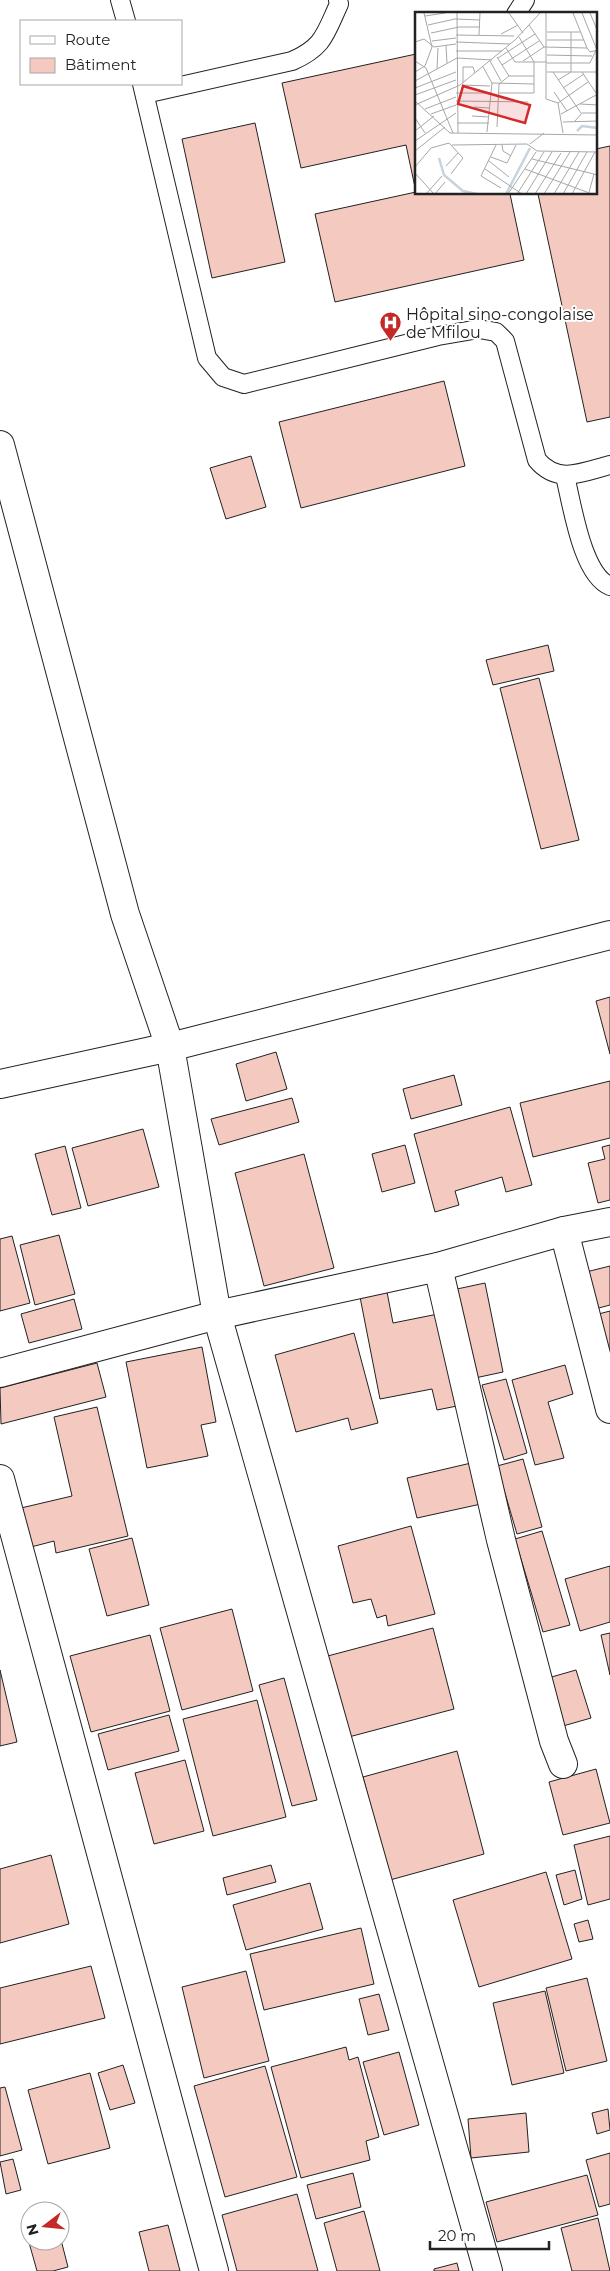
<svg xmlns="http://www.w3.org/2000/svg" width="610" height="2271" font-family="Montserrat,sans-serif">
  <style>
    .building { fill: #f3c9c0; stroke: #222 }
    .lines { fill: none; stroke-linecap: round; stroke-linejoin: round }
    .lane-casing { stroke: #222; stroke-width: 20 }
    .street-casing { stroke: #222; stroke-width: 30 }
    .lane { stroke: #fff; stroke-width: 18 }
    .street { stroke: #fff; stroke-width: 28 }
    .labels { text-anchor: middle; stroke-width: 4; stroke-linejoin: round; paint-order: stroke }
    .poi-label { font-size: 16px; fill: #222; stroke: #fff; text-anchor: start }
    .inset-river { fill: none; stroke: #c7d3dd; stroke-width: 2.5 }
    .inset-road { fill: none; stroke: #a7a7a7; stroke-width: 1 }
    .view { fill: #d62828; fill-opacity: 0.15; stroke: #d62828; stroke-width: 2.5 }
    .inset-edge { fill: none; stroke: #222; stroke-width: 2.5 }
  </style>
  <rect width="100%" height="100%" fill="#fff"/>
  <g class="building">
    <polygon points="416,54 416,194 510,194 524,260 335,302 315,214 416,192 406,145 301,168 282,83"/>
    <polygon points="255,123 285,262 212,278 182,139"/>
    <polygon points="610,146 610,417 587,422 538,194 596,194 596,149"/>
    <polygon points="444,381 465,466 301,508 279,422"/>
    <polygon points="251,456 266,507 226,519 210,468"/>
    <polygon points="548,645 554,671 493,685 486,660"/>
    <polygon points="539,678 579,840 541,849 500,688"/>
    <polygon points="610,997 610,1054 596,1001"/>
    <polygon points="276,1052 287,1089 246,1101 236,1064"/>
    <polygon points="454,1075 462,1105 411,1119 403,1089"/>
    <polygon points="610,1081 610,1138 533,1157 520,1103"/>
    <polygon points="292,1098 299,1122 219,1145 211,1119"/>
    <polygon points="510,1107 532,1185 506,1192 502,1177 455,1191 459,1205 435,1212 414,1134"/>
    <polygon points="143,1129 159,1187 88,1206 72,1148"/>
    <polygon points="405,1145 415,1183 382,1192 372,1154"/>
    <polygon points="610,1145 610,1200 598,1203 588,1163 605,1159 602,1147"/>
    <polygon points="65,1146 81,1208 52,1215 35,1154"/>
    <polygon points="304,1154 334,1268 264,1286 235,1173"/>
    <polygon points="59,1235 75,1294 35,1305 20,1245"/>
    <polygon points="12,1236 30,1303 0,1311 0,1239"/>
    <polygon points="610,1266 610,1305 595,1309 586,1272"/>
    <polygon points="485,1283 503,1372 475,1378 457,1289"/>
    <polygon points="387,1292 393,1323 438,1314 457,1406 437,1410 432,1389 380,1399 360,1297"/>
    <polygon points="74,1299 82,1329 29,1343 21,1314"/>
    <polygon points="610,1311 610,1390 591,1316"/>
    <polygon points="354,1333 378,1423 351,1430 348,1418 296,1432 275,1355"/>
    <polygon points="202,1347 216,1422 201,1425 208,1456 147,1468 126,1362"/>
    <polygon points="97,1363 106,1397 1,1424 0,1388"/>
    <polygon points="565,1365 573,1394 548,1402 564,1458 535,1465 512,1380"/>
    <polygon points="506,1379 527,1453 504,1460 482,1385"/>
    <polygon points="97,1407 128,1536 56,1553 54,1541 31,1547 21,1508 72,1496 54,1417"/>
    <polygon points="523,1459 542,1527 517,1534 497,1466"/>
    <polygon points="471,1463 481,1504 417,1518 407,1478"/>
    <polygon points="411,1526 435,1614 388,1626 386,1615 377,1618 371,1599 353,1603 338,1546"/>
    <polygon points="542,1531 570,1625 543,1632 515,1539"/>
    <polygon points="132,1538 149,1605 107,1616 89,1549"/>
    <polygon points="610,1566 610,1622 580,1631 565,1579"/>
    <polygon points="232,1609 253,1691 182,1710 160,1628"/>
    <polygon points="433,1628 454,1709 345,1738 324,1657"/>
    <polygon points="610,1633 610,1675 601,1635"/>
    <polygon points="150,1635 170,1711 91,1732 70,1656"/>
    <polygon points="0,1670 17,1742 0,1746"/>
    <polygon points="576,1670 591,1718 563,1726 548,1678"/>
    <polygon points="284,1678 317,1800 292,1806 259,1685"/>
    <polygon points="257,1700 286,1817 213,1836 183,1719"/>
    <polygon points="169,1715 179,1751 108,1770 98,1734"/>
    <polygon points="457,1751 484,1854 390,1880 363,1777"/>
    <polygon points="185,1760 204,1831 154,1844 135,1773"/>
    <polygon points="596,1769 610,1823 563,1835 549,1782"/>
    <polygon points="610,1836 610,1899 588,1905 574,1845"/>
    <polygon points="51,1855 69,1924 0,1943 0,1869"/>
    <polygon points="271,1865 276,1882 227,1895 223,1878"/>
    <polygon points="575,1870 582,1899 564,1905 556,1875"/>
    <polygon points="546,1872 572,1959 479,1987 453,1900"/>
    <polygon points="310,1883 323,1929 246,1950 233,1905"/>
    <polygon points="588,1920 593,1939 579,1942 574,1924"/>
    <polygon points="361,1928 374,1984 264,2010 250,1954"/>
    <polygon points="91,1966 105,2018 0,2044 0,1988"/>
    <polygon points="246,1971 269,2061 204,2078 182,1987"/>
    <polygon points="587,1978 607,2061 566,2071 546,1988"/>
    <polygon points="545,1991 564,2073 512,2085 493,2003"/>
    <polygon points="379,1994 389,2030 368,2035 359,1999"/>
    <polygon points="346,2047 349,2060 358,2057 379,2137 366,2141 370,2160 301,2178 271,2067"/>
    <polygon points="399,2052 419,2125 384,2135 363,2062"/>
    <polygon points="123,2065 135,2103 110,2110 98,2073"/>
    <polygon points="265,2066 297,2177 225,2197 194,2086"/>
    <polygon points="90,2073 110,2148 48,2164 28,2090"/>
    <polygon points="5,2087 22,2150 0,2156 0,2088"/>
    <polygon points="608,2109 610,2130 597,2134 592,2113"/>
    <polygon points="526,2113 529,2152 471,2158 468,2119"/>
    <polygon points="610,2153 610,2204 599,2207 586,2160"/>
    <polygon points="13,2159 21,2190 6,2194 0,2162"/>
    <polygon points="353,2173 361,2207 316,2219 307,2185"/>
    <polygon points="587,2175 598,2215 497,2242 486,2202"/>
    <polygon points="297,2194 318,2271 237,2271 222,2215"/>
    <polygon points="364,2211 380,2271 337,2271 324,2223"/>
    <polygon points="598,2218 610,2271 572,2271 561,2228"/>
    <polygon points="168,2225 180,2271 149,2271 139,2232"/>
    <polygon points="60,2236 68,2267 53,2271 37,2271 28,2239 30,2238 30,2241 60,2241"/>
    <polygon points="457,2263 459,2271 434,2271 434,2269"/>
  </g>
  <g class="lines">
    <defs>
      <g id="lane">
        <polyline points="120,0 126,21"/>
        <polyline points="516,14 525,0"/>
        <path d="M142,84L207,358L223,377L244,384L438,336L479,329L496,332L505,341L537,460C558,485 583,472 610,465"/>
        <path d="M145,94L292,61C324,47 325,34 339,4L338,0"/>
        <path d="M565,476C572,504 582,575 610,586"/>
      </g>
      <g id="street">
        <polyline points="0,445 125,914 170,1047 217,1315 488,2271"/>
        <polyline points="0,1084 170,1047 610,935"/>
        <polyline points="564,1231 610,1409"/>
        <polyline points="438,1267 501,1540 554,1741 563,1764"/>
        <polyline points="0,1373 217,1315 438,1267 564,1231 610,1222"/>
        <polyline points="0,1479 214,2271"/>
      </g>
    </defs>
    <use href="#lane" class="lane-casing"/>
    <use href="#street" class="street-casing"/>
    <use href="#lane" class="lane"/>
    <use href="#street" class="street"/>
  </g>
  <defs>
    <symbol id="hospital-pin" viewBox="-11 -11 22 30"><path d="M0 17L-7.5 6A9.5 9.5 0 1 1 7.5 6Z" fill="#c62828" stroke="#fff"/><path d="M-5-5h3v3.5h4V-5h3V5h-3V1.5h-4V5h-3Z" fill="#fff"/></symbol>
  </defs>
  <g fill-rule="evenodd">
    <use href="#hospital-pin" x="378" y="310" width="25" height="34"/>
  </g>
  <g class="labels">
    <g class="poi-label">
      <text x="406" y="320">Hôpital sino-congolaise<tspan x="406" dy="18">de Mfilou</tspan></text>
    </g>
  </g>
  <g transform="translate(415 12)">
    <rect width="182" height="182" fill="#fff"/>
    <path class="inset-river" d="M162,119L167,114L183,116M24,146L29,163L48,179L62,182M91,182L115,136"/>
    <path class="inset-road" d="M42,1L43,121M94,1L108,21M131,1V87L143,91L148,121M158,1L172,36M167,1L182,38M175,1L183,20M10,4L30,1M13,13L40,7L65,8M114,13L129,35M132,20H165M16,21L44,15H65M86,22L103,13M41,23L99,24M64,23L65,1M132,28H169M17,29L41,26M0,30L9,27L19,35L41,32M41,30L95,32M31,34L32,51M91,36L100,50H132M41,39H87M132,43L177,44M82,45L94,64M83,46L120,22M0,49L11,56L38,121M75,49L86,69M108,49L129,35L172,36L175,40L183,38M132,51H175L181,38M87,53L124,29M68,55L77,71L72,120M22,57L23,36M0,60L10,54L17,35L9,1M132,60H183M138,60L166,101M167,60L181,81M143,68L156,60V20M0,69L42,46L77,48M48,71V55H58L60,61M77,71L119,72M47,73L75,74M0,76L41,60M148,76L169,62M139,80L152,99M41,81H75M84,81H119V50L104,25M0,83L41,68M0,89L35,121L183,123M41,89L113,90M143,91L173,70M165,92L183,93M0,93L45,73L100,28L125,1M59,95L74,96M10,97L41,85M16,102L41,93M146,102L183,82M57,104L74,105M0,106L10,121M160,109L167,101H183M148,110L183,109M42,111H74M82,115L84,72L94,64H119M0,119L19,104M0,129L41,101M115,132L129,121M37,133L112,132L122,139L183,140M81,133L66,164L86,176M87,133L88,139L96,144M0,139L30,115M76,145L92,151L101,133M117,147L183,163M74,149L94,165M31,154L43,141M0,155L16,136L34,131L48,146L36,162M70,157L107,182M110,157L177,182M0,161L19,182M174,180L179,162M11,182L27,164M20,182L30,170M93,182L121,140M102,182L129,140M111,182L137,140M120,182L146,141M129,182L155,140M139,182L164,140M148,182L172,140M157,182L180,140"/>
    <path class="view" d="M48,74L115,93L110,111L43,92Z"/>
    <rect width="182" height="182" class="inset-edge"/>
  </g>
  <rect x="20" y="20" width="162" height="65" fill="#ffffff" stroke="#a7a7a7"/>
  <rect x="30" y="36" width="25" height="8" fill="#ffffff" stroke="#a7a7a7"/>
  <text x="65" y="45" font-size="15" fill="#222222">Route</text>
  <rect x="30" y="58" width="25" height="15" fill="#f3c9c0" stroke="#a7a7a7"/>
  <text x="65" y="70" font-size="15" fill="#222222">Bâtiment</text>
  <g transform="translate(45 2226) rotate(254)"><circle r="24" fill="#ffffff" stroke="#a7a7a7"/>
  <path d="M0-4L9 19L0 12L-9 19Z" fill="#c62828"/>
  <text y="-8" font-size="14" font-weight="bold" text-anchor="middle" fill="#222222">N</text>
  </g>
  <path d="M430 2241v8h119v-8" fill="none" stroke="#222222" stroke-width="2.5"/>
  <text x="438" y="2241" font-size="15" fill="#222222" stroke="#ffffff" stroke-width="4" paint-order="stroke">20 m</text>
</svg>
